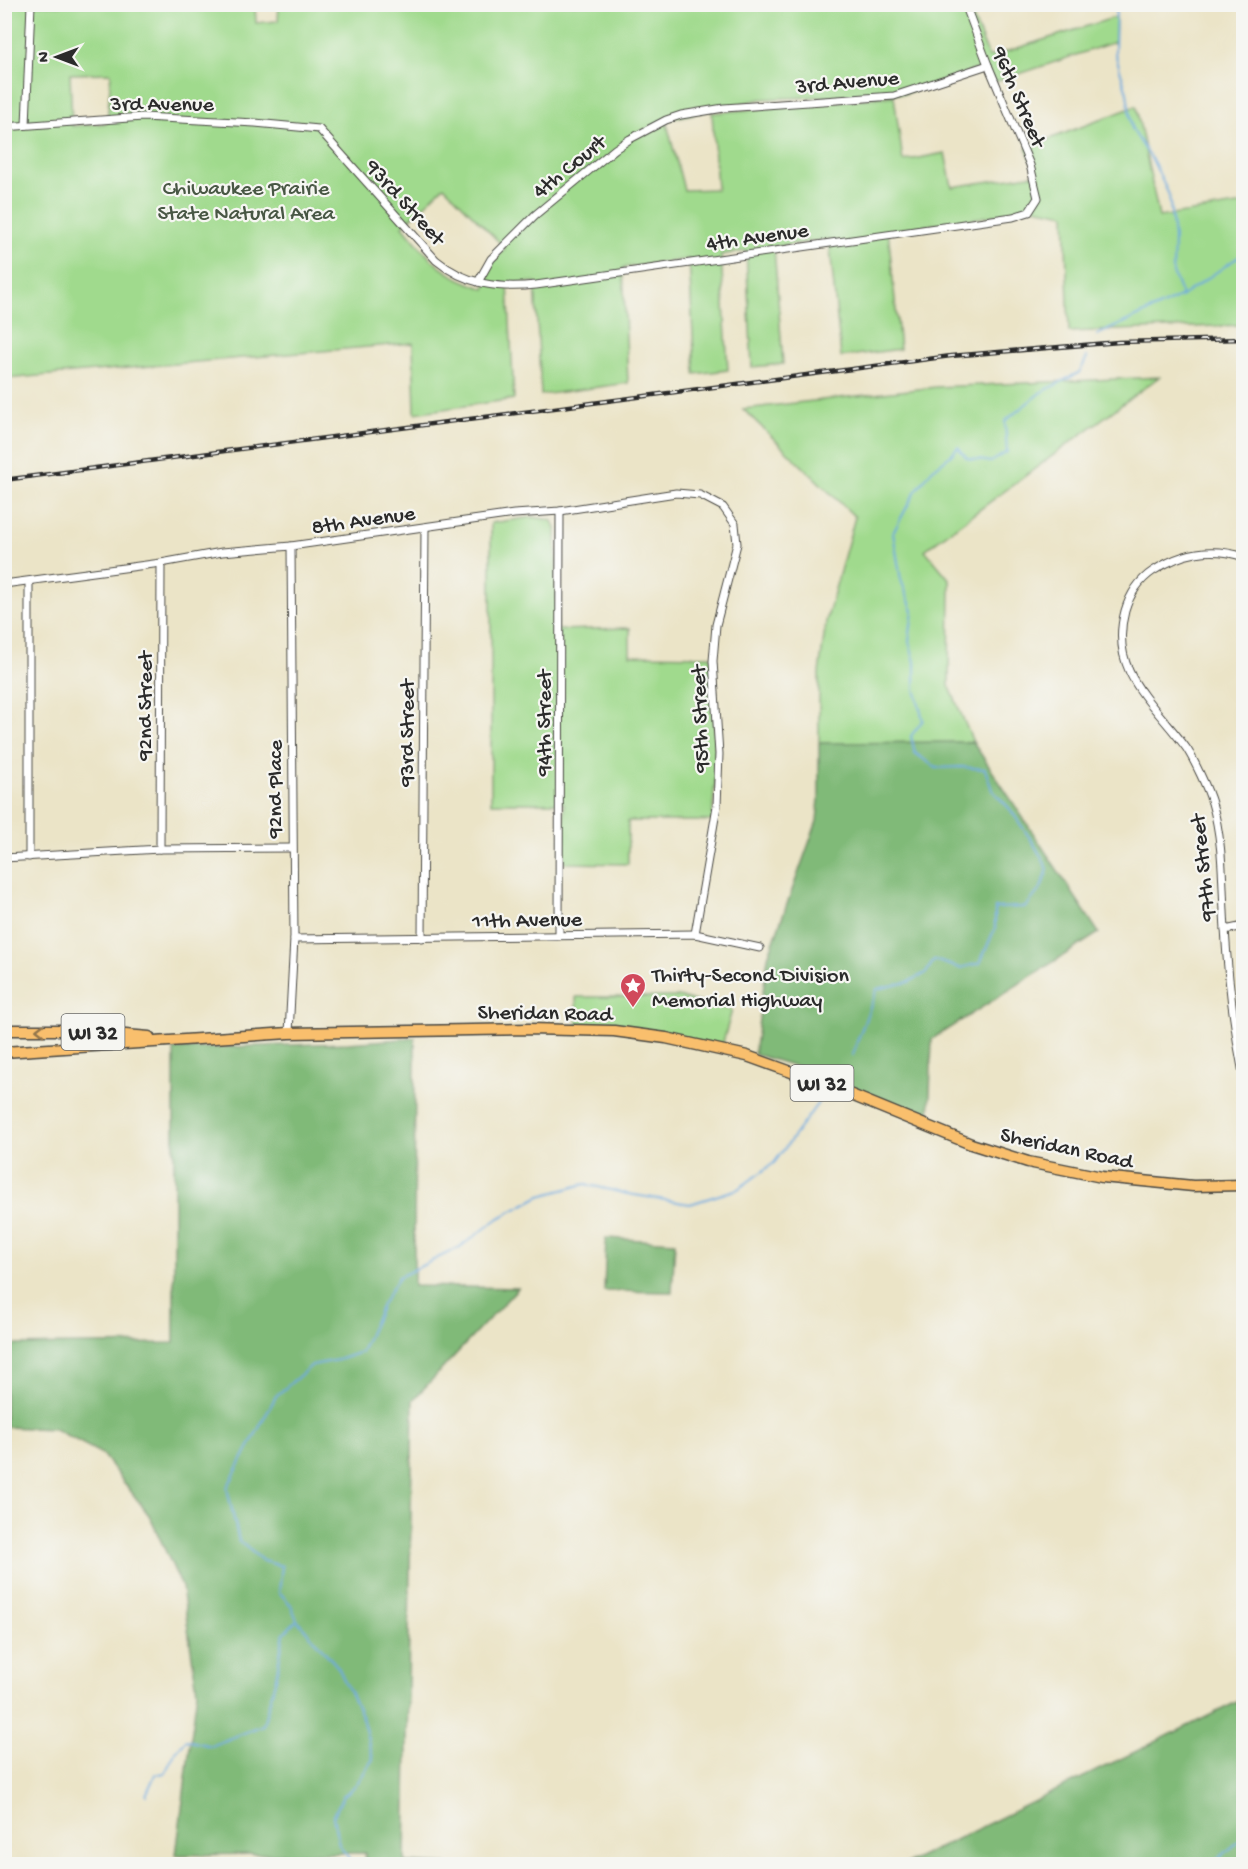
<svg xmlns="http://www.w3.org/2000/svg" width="1248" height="1869" font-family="'Gochi Hand',sans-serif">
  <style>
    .green { fill: #a0da8d; stroke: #66825c; stroke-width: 1.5; fill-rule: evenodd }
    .forest { fill: #80ba78; stroke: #567252; stroke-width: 1.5 }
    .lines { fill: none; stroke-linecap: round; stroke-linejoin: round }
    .stream { stroke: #6eaadf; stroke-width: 2 }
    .minor-casing { stroke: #484742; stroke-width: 9 }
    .primary-casing { stroke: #484742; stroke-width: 13 }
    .minor { stroke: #fff; stroke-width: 7 }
    .primary { stroke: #f9bf6d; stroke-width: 10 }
    .rail-casing { stroke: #2b2b2b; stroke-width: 4.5 }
    .rail { stroke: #f6f6f2; stroke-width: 2; stroke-dasharray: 7; stroke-linecap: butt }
    .oneway { stroke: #92754c }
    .labels { text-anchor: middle; stroke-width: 4.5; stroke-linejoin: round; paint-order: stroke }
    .shield { fill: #f6f6f2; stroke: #686867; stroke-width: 1.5 }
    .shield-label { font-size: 21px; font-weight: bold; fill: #2b2b2b }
    .street-label { font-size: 22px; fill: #2b2b2b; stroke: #f6f6f2 }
    .park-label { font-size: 22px; fill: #485744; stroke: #f6f6f2 }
    .poi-label { font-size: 22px; fill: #2b2b2b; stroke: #f6f6f2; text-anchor: start }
  </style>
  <rect width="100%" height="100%" fill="#f6f6f2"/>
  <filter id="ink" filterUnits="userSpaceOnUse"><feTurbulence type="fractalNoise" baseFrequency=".0167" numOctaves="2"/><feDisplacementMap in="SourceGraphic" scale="12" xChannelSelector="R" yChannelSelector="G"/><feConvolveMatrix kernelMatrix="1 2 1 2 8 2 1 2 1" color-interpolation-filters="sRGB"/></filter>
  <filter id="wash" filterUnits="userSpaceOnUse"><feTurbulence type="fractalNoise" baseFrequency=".008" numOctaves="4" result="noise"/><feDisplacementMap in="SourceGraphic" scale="24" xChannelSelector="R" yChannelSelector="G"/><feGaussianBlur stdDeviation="1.35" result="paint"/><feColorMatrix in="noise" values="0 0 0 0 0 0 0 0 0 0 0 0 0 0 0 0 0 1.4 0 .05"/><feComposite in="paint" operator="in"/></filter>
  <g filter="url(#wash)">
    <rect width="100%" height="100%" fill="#ebe4c7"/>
    <g class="green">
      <path d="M279,4L968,5L989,57L1116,17L1115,42L995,82L983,67L904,94L761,99L666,120L684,190L717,189L712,113L894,96L903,161L945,153L952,187L1036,174L1026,148L1136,106L1159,217L1243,204V325L1069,332L1065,214L1029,207L1012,213L888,231L900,349L841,357L829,239L774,247L783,364L752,367L746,251L721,255L728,370L695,374L689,259L623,268L628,383L541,395L535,282L508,284L514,399L415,413L413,343L5,379V5H255L256,23L278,21ZM111,73L107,123L72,126L70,74ZM444,186L505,248L493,261L485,289C440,274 432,262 403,226Z"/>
      <polygon points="1159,377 925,550 950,580 949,685 973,742 819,743 819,673 826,622 855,517 743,409 936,387"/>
      <polygon points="533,517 551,520 556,527 557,630 630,628 630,655 711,656 716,767 712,821 628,821 628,864 564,863 564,803 491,803 491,523"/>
      <polygon points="576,997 678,997 732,1010 722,1046 632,1029 577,1025"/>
    </g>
    <g class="forest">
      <polygon points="973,742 1099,933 932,1039 929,1121 812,1071 754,1054 768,957 817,821 819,799 819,743"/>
      <polygon points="415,1038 414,1286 518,1288 413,1400 405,1862 448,1864 366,1864 365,1853 176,1855 197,1691 182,1587 149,1515 102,1454 55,1429 5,1427 5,1345 174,1343 174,1049 348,1043"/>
      <polygon points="606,1238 675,1242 672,1292 604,1291"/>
      <polygon points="1243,1699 1243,1864 906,1864"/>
    </g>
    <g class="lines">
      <g class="stream">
        <polyline points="1116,4 1115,53 1127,93 1132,129 1154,163 1169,195 1174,237 1173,273 1182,296"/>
        <polyline points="1097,335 1182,296 1244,253"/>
        <polyline points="852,1055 877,989 908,982 926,973 934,960 960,968 980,963 995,928 995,908 1026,907 1041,888 1048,869 1034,844 1010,809 992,790 985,769 961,767 936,768 915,753 911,736 923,720 915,689 915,662 909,641 913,611 901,580 893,533 915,492 932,470 950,456 958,447 967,458 991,462 1007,452 1005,421 1040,393 1080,372 1087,357"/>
        <polyline points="146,1795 155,1775 165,1773 176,1751 186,1740 211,1746 263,1725 276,1678 284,1633 297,1620"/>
        <polyline points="353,1864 339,1845 333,1817 343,1796 356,1785 373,1759 362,1717 338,1667 297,1620 291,1605 279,1592 282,1566 263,1561 239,1541 227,1488 276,1396 312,1365 338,1360 361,1352 382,1305 399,1277 460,1247 499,1218 540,1196 585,1184 628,1194 690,1204 738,1189 774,1163 818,1103"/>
        <polyline points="1212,1864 1244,1837"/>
      </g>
    </g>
  </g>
  <g filter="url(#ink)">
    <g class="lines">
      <defs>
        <g id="minor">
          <polyline points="26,125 31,4"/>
          <path d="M4,127L143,117L255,123L319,129L436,260C466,285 499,289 536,285L1013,217L1029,212L1038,198L1030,165L988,65L965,4"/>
          <polyline points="478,282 491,259 535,215 615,149 630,139 666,120 681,115 724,108 894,96 988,65"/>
          <path d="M1244,557C1211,546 1182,552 1153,571C1138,581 1130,594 1125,611C1108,673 1155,704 1187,749C1194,760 1208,789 1212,803C1224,843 1222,887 1225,929C1228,979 1234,1029 1244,1079"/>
          <polyline points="4,584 161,563 222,552 291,546 514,514 560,511 676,493 700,495 723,507 735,524 737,544 716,625 713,661 719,754 717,806 695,934"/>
          <polyline points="160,849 161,563"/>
          <polyline points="29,857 29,582"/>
          <polyline points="4,858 160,849 292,848"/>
          <polyline points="1225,930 1244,926"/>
          <polyline points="559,936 560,511"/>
          <polyline points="422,938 425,528"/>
          <polyline points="294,939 695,934 760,948"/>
          <polyline points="289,1033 294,939 291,546"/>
        </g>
        <g id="primary">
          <polyline points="4,1030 67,1030 149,1037"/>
          <polyline points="4,1052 289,1033 529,1029 614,1031 666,1038 747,1056 822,1083 971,1144 1028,1162 1102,1177 1193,1186 1244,1185"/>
        </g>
      </defs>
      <use href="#minor" class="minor-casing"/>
      <use href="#primary" class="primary-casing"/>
      <use href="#minor" class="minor"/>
      <use href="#primary" class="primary"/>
      <defs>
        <polyline id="rail" points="4,480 951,356 1119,342 1244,339"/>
      </defs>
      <use href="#rail" class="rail-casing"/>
      <use href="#rail" class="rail"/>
    </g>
    <defs><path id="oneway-chevron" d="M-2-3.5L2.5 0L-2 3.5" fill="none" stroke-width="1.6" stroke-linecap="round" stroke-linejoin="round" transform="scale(1.5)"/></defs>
    <use class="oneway" href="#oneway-chevron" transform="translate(40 1030) rotate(180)"/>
  </g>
  <defs>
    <symbol id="sight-pin" viewBox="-11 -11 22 30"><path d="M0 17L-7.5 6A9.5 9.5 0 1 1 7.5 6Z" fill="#d1495b" stroke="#f6f6f2"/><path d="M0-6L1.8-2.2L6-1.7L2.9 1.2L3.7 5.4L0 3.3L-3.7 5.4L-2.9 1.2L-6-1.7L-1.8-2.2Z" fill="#fff"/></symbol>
  </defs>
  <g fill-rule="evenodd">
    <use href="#sight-pin" x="618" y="971" width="30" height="40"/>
  </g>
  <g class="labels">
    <g class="shield">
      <rect x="61.5" y="1014" width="63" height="36" rx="4.5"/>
      <rect x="790.5" y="1065" width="63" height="36" rx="4.5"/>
    </g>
    <g class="shield-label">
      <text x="93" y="1039">WI 32</text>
      <text x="822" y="1090">WI 32</text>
    </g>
    <g class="street-label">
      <text transform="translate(847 80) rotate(-5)" y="8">3rd Avenue</text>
      <text transform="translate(1021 96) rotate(67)" y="8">96th Street</text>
      <text x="162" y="110">3rd Avenue</text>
      <text transform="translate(568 165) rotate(-39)" y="8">4th Court</text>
      <text transform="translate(407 201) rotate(48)" y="8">93rd Street</text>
      <text transform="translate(757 235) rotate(-8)" y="8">4th Avenue</text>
      <text transform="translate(363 518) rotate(-8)" y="8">8th Avenue</text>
      <text transform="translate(143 706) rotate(-90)" y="8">92nd Street</text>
      <text transform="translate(698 719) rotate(-92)" y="8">95th Street</text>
      <text transform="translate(542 723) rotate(-90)" y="8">94th Street</text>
      <text transform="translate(405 733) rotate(-90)" y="8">93rd Street</text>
      <text transform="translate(273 789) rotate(-90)" y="8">92nd Place</text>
      <text transform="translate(1201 868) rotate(-96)" y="8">97th Street</text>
      <text transform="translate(527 918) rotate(-1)" y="8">11th Avenue</text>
      <text transform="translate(545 1011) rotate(1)" y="8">Sheridan Road</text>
      <text transform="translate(1067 1146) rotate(12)" y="8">Sheridan Road</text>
    </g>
    <g class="park-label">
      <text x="246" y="194">Chiwaukee Prairie<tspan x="246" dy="25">State Natural Area</tspan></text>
    </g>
    <g class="poi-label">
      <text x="652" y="981">Thirty-Second Division<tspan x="652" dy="25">Memorial Highway</tspan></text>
    </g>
  </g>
  <rect width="1248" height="1869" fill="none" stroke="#f6f6f2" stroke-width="24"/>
  <g transform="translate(57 57) rotate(270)" stroke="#f6f6f2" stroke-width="4.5" paint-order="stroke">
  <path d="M0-4.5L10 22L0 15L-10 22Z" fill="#2b2b2b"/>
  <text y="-9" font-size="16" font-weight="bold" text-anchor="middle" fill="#2b2b2b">N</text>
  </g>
</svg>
